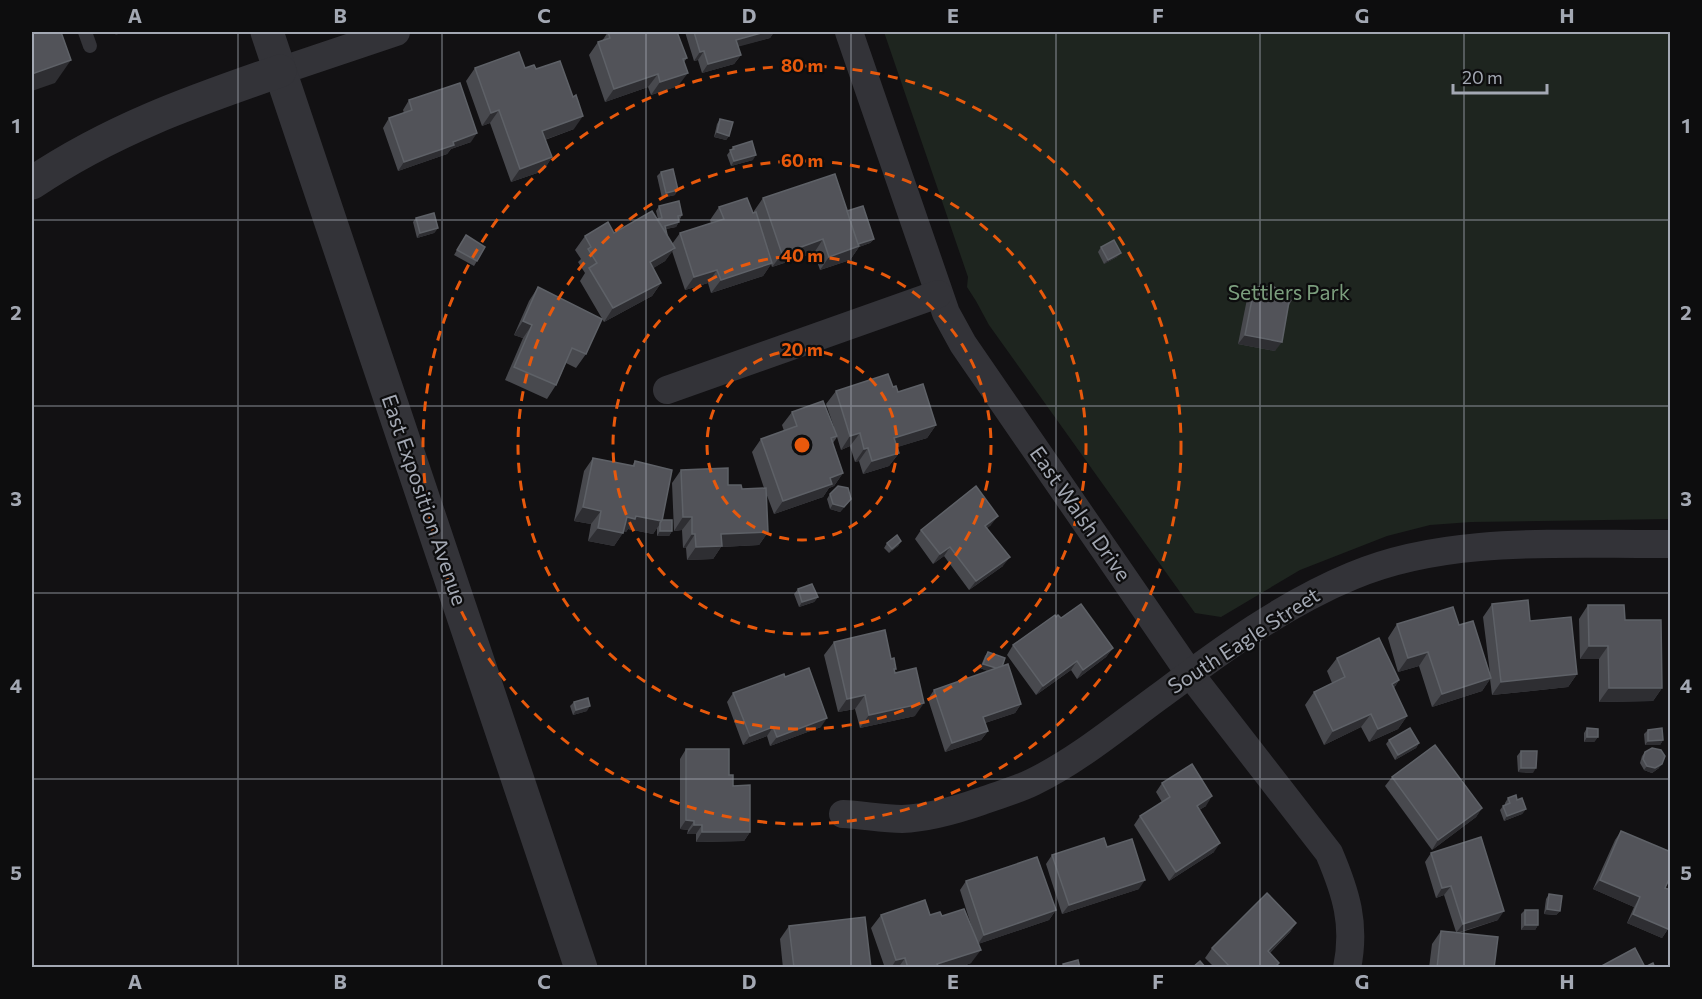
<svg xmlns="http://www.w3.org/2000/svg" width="1702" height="999" font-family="Commissioner,sans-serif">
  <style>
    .green { fill: #1e251f }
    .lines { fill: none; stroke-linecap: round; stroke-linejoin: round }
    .service { stroke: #333338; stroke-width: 14 }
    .minor { stroke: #333338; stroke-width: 28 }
    .tertiary { stroke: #333338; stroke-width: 33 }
    .wall { fill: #48494e }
    .shaded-wall { fill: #2e2e32 }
    .building { fill: #525359; stroke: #5e6167; stroke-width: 1.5 }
    .grid { fill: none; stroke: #a3a8b3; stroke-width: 1.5; stroke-opacity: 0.55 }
    .ring { fill: none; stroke: #e8590c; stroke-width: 3; stroke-dasharray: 10 8 }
    .labels { text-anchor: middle; stroke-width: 4.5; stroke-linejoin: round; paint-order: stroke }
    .park-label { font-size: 21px; fill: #7b9e7d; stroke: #0d0d0e }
    .street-label { font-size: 21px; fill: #a3a8b3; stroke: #0d0d0e }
    .centre { fill: #e8590c; stroke: #0d0d0e; stroke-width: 3 }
    .ring-label { font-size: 18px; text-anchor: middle; font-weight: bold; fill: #e8590c; stroke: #0d0d0e; stroke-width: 4.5; stroke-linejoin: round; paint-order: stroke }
    .neatline { fill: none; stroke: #a3a8b3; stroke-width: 2 }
    .grid-label { font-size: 20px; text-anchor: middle; font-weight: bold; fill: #a3a8b3 }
  </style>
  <rect width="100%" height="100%" fill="#121113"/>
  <polygon class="green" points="884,32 1670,32 1670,519 1471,522 1430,525 1387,536 1300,570 1221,617 1195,613 989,325 976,301 967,287 968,277"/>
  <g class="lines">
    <polyline class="service" points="85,32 90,46"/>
    <g class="minor">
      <path d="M849,32L946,313L963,344L1190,674L1329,853C1346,893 1356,924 1347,968"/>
      <polyline points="280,71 396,32"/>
      <polyline points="667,390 938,294"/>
      <path d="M843,814C863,815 883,819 902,819C929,818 956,810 982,801C998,795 1017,790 1033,782C1080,759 1121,724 1164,693C1223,649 1284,604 1352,576C1448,535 1568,545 1670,544"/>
    </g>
    <g class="tertiary">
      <polyline points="267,32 581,968"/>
      <path d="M32,183C111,130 190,102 280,71"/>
    </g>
  </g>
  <g class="wall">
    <polygon points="608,32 687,58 684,62 678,86 651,95 648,87 605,102 589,55 598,42 602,41"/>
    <polygon points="685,32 774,32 770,38 738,46 741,55 734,64 702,73 698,60 694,61"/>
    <polygon points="475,68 536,69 574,129 545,140 552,157 543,171 511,182 490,123 482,126 466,81"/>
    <polygon points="409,100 471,142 451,149 447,154 398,171 383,128 389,118 404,113 403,110"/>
    <polygon points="720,119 729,136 726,140 714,137 717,124"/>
    <polygon points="733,147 753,160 731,166 727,155"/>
    <polygon points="661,172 675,195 662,198 657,176"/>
    <polygon points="763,198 847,211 874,239 870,243 859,247 850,260 820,270 814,253 772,267 771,264 763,276 711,293 708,283 685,290 672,251 665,261 653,268 661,283 652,296 604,322 580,281 585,273 578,262 581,259 575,250 585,236 614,233 658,219 656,211 659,206 682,215 676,227 666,229 667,235 672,244 680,233 711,223 710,220 719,207 753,213 754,212 754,211"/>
    <polygon points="416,218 438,228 434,233 417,238 413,222"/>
    <polygon points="466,235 477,261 474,266 454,255"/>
    <polygon points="1101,247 1117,257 1104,264 1098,252"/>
    <polygon points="538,287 586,354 576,368 566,363 556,385 547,399 505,380 523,338 514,335 529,301"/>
    <polygon points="1252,287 1290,299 1292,300 1289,305 1275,351 1238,344 1247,299 1249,295 1249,292"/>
    <polygon points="893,387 936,425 927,438 897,447 899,453 889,466 863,474 859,461 855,462 850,446 841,450 837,437 833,443 843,473 834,486 829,488 823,497 774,514 766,493 768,532 759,545 721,547 713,559 687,560 686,548 683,548 682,530 674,531 672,483 681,470 742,489 764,488 752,452 761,439 784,431 782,425 792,412 834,427 826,404 836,391"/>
    <polygon points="593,458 632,466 635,461 662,520 672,531 669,536 657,536 657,528 653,534 628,529 626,532 624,531 614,546 588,541 591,524 574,521 584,471"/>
    <polygon points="830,494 848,503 840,512 830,509 827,499"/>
    <polygon points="991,525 987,528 1003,566 969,590 944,556 933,564 915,539 921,530"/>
    <polygon points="901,541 898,546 889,553 884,548 887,543"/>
    <polygon points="798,589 818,597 814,602 799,607 794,594"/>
    <polygon points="1492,604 1530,621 1577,674 1568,687 1492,695 1490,679 1482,691 1432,707 1419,666 1398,672 1388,638 1397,624 1459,625 1490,673 1483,617"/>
    <polygon points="1588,605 1625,620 1662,688 1653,701 1599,702 1599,659 1580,659 1579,619"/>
    <polygon points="1056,617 1061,618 1113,648 1106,657 1077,679 1071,670 1036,695 1007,655 1013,645"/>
    <polygon points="834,642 891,659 896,669 894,671 915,716 860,728 855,709 838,712 824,655"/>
    <polygon points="988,652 1002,667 1021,704 1015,713 985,723 988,731 981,740 945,752 928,699 934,690 988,671 980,668 985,656"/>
    <polygon points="1337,658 1399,680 1394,688 1407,716 1398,729 1369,742 1361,727 1324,745 1305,705 1314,692 1332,683 1327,671"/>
    <polygon points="785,677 821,727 770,746 767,736 743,745 727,702 733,693"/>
    <polygon points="574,702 587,711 573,715 570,706"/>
    <polygon points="1587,728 1598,737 1594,742 1584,742 1584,733"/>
    <polygon points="1648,730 1663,740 1660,745 1645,745 1644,734"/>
    <polygon points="1389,740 1419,743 1416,748 1395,760 1386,744"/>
    <polygon points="686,749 729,775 750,832 744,841 696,842 696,834 687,834 688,830 680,829 680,759"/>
    <polygon points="1521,751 1533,773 1518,772 1517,756"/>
    <polygon points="1645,752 1659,768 1652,773 1644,770 1640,763 1642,756"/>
    <polygon points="1392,777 1482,808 1476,817 1432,850 1385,786"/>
    <polygon points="1162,783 1206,806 1199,810 1214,852 1169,881 1134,825 1140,816 1162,802 1156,792"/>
    <polygon points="1508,798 1526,809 1522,814 1504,821 1500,810 1503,806 1505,805 1505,803"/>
    <polygon points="1621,831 1665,888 1668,929 1662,938 1627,923 1634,907 1593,889 1615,840"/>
    <polygon points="1107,847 1139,889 1062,914 1046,864 1052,855"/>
    <polygon points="1431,853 1498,920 1459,933 1494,968 1429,968 1432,944 1441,931 1456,932 1444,895 1436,898 1425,862"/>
    <polygon points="966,881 1056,910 1049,920 978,944 971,963 958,968 885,968 871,928 881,915 930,915 942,916 973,931 960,890"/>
    <polygon points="1549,894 1560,911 1556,915 1544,914 1546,899"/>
    <polygon points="1525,910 1538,925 1535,930 1521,930 1521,914"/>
    <polygon points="1296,923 1290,932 1270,953 1274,968 1215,968 1205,958 1212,948"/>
    <polygon points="789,926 871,968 783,968 780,939"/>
  </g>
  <g class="shaded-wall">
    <polygon points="118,32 126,32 115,35"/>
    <polygon points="765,32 774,32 770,38 730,49 736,40"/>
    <polygon points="704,51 698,60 694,61 700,52"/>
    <polygon points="741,55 734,64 702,73 708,64"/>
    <polygon points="71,60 55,83 32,91 32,74"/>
    <polygon points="688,73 678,86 651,95 660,82"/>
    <polygon points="658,74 648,87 605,102 614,89"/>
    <polygon points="499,110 490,123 482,126 491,113"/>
    <polygon points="583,116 574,129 533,144 542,131"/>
    <polygon points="717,132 729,136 726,140 714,137"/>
    <polygon points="477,133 471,142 451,149 447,154 398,171 404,162 453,142"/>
    <polygon points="756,155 753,160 731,166 734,161"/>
    <polygon points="552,157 543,171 511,182 520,169"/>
    <polygon points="678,190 675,195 662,198 666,193"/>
    <polygon points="679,222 676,227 661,230 665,226"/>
    <polygon points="438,228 434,233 417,238 420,233"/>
    <polygon points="823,239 814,253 772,267 782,254"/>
    <polygon points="874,239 870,243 859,247 850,260 820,270 829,257 857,244"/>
    <polygon points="675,248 665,261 641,276 650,262"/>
    <polygon points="1121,253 1117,257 1104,264 1108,260"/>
    <polygon points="772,263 763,276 711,293 721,280"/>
    <polygon points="717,270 708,283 685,290 694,277"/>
    <polygon points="661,283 652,296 604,322 613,308"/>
    <polygon points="523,321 532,325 523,338 514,335"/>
    <polygon points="1245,335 1282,342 1275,351 1238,344"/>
    <polygon points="936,425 927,438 885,451 894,438"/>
    <polygon points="860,433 850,446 841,450 850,436"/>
    <polygon points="868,448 859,461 855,462 864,449"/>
    <polygon points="899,453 889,466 863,474 872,461"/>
    <polygon points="843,473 834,486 829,488 823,497 774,514 783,501 830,478"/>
    <polygon points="851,499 840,512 830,509 833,504"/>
    <polygon points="583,507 601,511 591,524 574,521"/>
    <polygon points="636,516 662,521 653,534 628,529 626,532 617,530 627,517"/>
    <polygon points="998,516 991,525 979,535 985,526"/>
    <polygon points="683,517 692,517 682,530 674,531"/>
    <polygon points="598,528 623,533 614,546 588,541"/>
    <polygon points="660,531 672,531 669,536 657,536"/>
    <polygon points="768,532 759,545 721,547 713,559 687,560 696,547 721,534"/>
    <polygon points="692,534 695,534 686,548 683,548"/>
    <polygon points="901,541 898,546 889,553 892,549"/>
    <polygon points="950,547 944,556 933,564 940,554"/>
    <polygon points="1010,557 1003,566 969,590 976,581"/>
    <polygon points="818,597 814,602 799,607 802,602"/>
    <polygon points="1589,646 1608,646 1599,659 1580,659"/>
    <polygon points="1113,648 1106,657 1077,679 1083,670"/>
    <polygon points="1428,652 1419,666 1398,672 1408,658"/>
    <polygon points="1077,661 1071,670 1036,695 1043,686"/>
    <polygon points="983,664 1000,670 997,675 980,668"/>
    <polygon points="1577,674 1568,687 1492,695 1501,682"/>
    <polygon points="1491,678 1482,691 1432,707 1442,694"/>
    <polygon points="1399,680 1390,694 1392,684"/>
    <polygon points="1609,688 1662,688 1653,701 1599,702"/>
    <polygon points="865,695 855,709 838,712 847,699"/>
    <polygon points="924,703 915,716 860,728 869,715"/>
    <polygon points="1021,704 1015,713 976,726 983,717"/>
    <polygon points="590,706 587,711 573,715 576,710"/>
    <polygon points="1371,714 1361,727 1324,745 1333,731"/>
    <polygon points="1407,716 1398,729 1369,742 1378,729"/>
    <polygon points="827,718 821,727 770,746 777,737"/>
    <polygon points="773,727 767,736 743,745 750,736"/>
    <polygon points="988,731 981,740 945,752 952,743"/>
    <polygon points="1587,737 1598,737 1594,742 1584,742"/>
    <polygon points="1663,740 1660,745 1645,745 1648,741"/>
    <polygon points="1419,743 1416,748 1395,760 1398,755"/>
    <polygon points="1662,764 1659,768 1652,773 1644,770 1647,766"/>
    <polygon points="1521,768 1536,768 1533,773 1518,772"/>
    <polygon points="1212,796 1206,806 1191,815 1197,806"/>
    <polygon points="1482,808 1476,817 1432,850 1438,840"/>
    <polygon points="1526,809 1522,814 1504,821 1507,816"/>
    <polygon points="686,820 694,821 688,830 680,829"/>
    <polygon points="694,825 702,825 696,834 687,834"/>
    <polygon points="702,832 750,832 744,841 696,842"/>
    <polygon points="1220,843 1214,852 1169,881 1176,872"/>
    <polygon points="1145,880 1139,889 1062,914 1069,905"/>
    <polygon points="1600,880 1640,897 1634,907 1593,889"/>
    <polygon points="1451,886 1444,895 1436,898 1442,888"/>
    <polygon points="1547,909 1560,911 1556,915 1544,914"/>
    <polygon points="1056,910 1049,920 978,944 984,935"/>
    <polygon points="1504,911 1498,920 1456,933 1463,924"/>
    <polygon points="1633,914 1668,929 1662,938 1627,923"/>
    <polygon points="1296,923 1290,932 1262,960 1268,951"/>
    <polygon points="1525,925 1538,925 1535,930 1521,930"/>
    <polygon points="981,950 971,963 958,968 935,968 937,964"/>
    <polygon points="905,958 898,968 891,968 896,960"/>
  </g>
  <g class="building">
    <polygon points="32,32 61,32 71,60 32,74"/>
    <polygon points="608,32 677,32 687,58 683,59 688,73 660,82 658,74 614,89 598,42 610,38"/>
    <polygon points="694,32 765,32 736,40 741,55 708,64 704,51 700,52"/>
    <polygon points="519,52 525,68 534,65 536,69 560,61 573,97 576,95 583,116 542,131 552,157 520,169 499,110 491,113 475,68"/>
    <polygon points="460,83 477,133 453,142 454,145 404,162 389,118 412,110 409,100"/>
    <polygon points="720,119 733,122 729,136 717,132"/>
    <polygon points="752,141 756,155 734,161 730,150 734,149 733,147"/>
    <polygon points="673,169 678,190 666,193 661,172"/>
    <polygon points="835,174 859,246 829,257 823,239 782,254 763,198"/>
    <polygon points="747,198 753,213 756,212 772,263 721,280 717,270 694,277 680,233 724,219 719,207"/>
    <polygon points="679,201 682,215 678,216 679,222 665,226 667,235 657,219 662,218 659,206"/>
    <polygon points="863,206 874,239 858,244 847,211"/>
    <polygon points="652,211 675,248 650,262 661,283 613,308 589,268 597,263 588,249 591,247 585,236 608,222 614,233"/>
    <polygon points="434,213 438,228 420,233 416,218"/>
    <polygon points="466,235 485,247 477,261 457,250"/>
    <polygon points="1114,240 1121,253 1108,260 1101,247"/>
    <polygon points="538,287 602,319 586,354 572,348 556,385 514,367 532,325 523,321"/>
    <polygon points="1252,287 1274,287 1286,295 1254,289 1253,291"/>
    <polygon points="1254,289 1290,296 1282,342 1245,335"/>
    <polygon points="888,374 893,387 896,386 898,392 923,384 936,425 894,438 899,453 872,461 868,448 864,449 860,433 850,436 836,391"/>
    <polygon points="823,401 837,436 831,438 843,473 830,478 832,484 783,501 761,439 797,426 792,412"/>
    <polygon points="593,458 634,466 635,461 672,470 662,521 636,516 635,519 627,517 623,533 598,528 601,511 583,507"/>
    <polygon points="728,468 728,485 741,485 742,489 766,488 768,532 721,534 722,546 696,547 695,534 692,534 692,517 683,517 681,470"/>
    <polygon points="838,486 848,488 851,499 844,507 833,504 830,494"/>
    <polygon points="976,486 998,516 985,526 1010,557 976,581 950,547 940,554 921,530"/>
    <polygon points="662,520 672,520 672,531 660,531 660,523"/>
    <polygon points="897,535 901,541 892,549 887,543"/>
    <polygon points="812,584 818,597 802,602 798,589"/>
    <polygon points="1528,600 1530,621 1571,617 1577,674 1501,682 1492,604"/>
    <polygon points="1081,604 1113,648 1083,670 1077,661 1043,686 1013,645 1055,615 1056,617 1058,615 1061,618"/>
    <polygon points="1588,605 1624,605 1625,620 1661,620 1662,688 1609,688 1608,646 1589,646"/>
    <polygon points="1453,607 1459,625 1473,621 1491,678 1442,694 1428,652 1408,658 1397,624"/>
    <polygon points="885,630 891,659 894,658 896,669 894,669 895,673 916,668 924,703 869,715 865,695 847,699 834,642"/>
    <polygon points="1379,638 1399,680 1392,684 1407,716 1378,729 1371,714 1333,731 1314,692 1345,677 1337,658"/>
    <polygon points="988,652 1005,658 1002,667 996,668 983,664"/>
    <polygon points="1008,664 1021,704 983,717 988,731 952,743 934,690"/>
    <polygon points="809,668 827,718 777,737 773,727 750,736 733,693 784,674 785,677"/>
    <polygon points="588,698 590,706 576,710 574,702"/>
    <polygon points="1410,728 1419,743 1398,755 1389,740"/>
    <polygon points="1587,728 1598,729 1598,737 1587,737"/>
    <polygon points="1662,728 1663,740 1648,741 1648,730"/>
    <polygon points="1435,745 1482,808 1438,840 1392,777"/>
    <polygon points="1652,748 1661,750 1665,756 1662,764 1655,768 1647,766 1643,759 1645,752"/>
    <polygon points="686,749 729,749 729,775 733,775 733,786 750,785 750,832 702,832 702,825 694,825 694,821 686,820"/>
    <polygon points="1521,751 1537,751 1536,768 1521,768"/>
    <polygon points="1192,764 1212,796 1197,806 1220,843 1176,872 1140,816 1170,797 1162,783"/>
    <polygon points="1516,795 1517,800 1522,798 1526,809 1507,816 1503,806 1510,803 1508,798"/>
    <polygon points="1621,831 1671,852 1671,875 1665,888 1671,890 1671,924 1668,929 1633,914 1640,897 1600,880"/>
    <polygon points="1481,837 1504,911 1463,924 1451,886 1442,888 1431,853"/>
    <polygon points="1104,838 1107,847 1132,839 1145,880 1069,905 1052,855"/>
    <polygon points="1037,857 1056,910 984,935 966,881"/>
    <polygon points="1267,893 1296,923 1268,951 1279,963 1274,968 1231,968 1212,948"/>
    <polygon points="1549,894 1562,896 1560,911 1547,909"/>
    <polygon points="925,900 930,915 940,912 942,916 964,909 981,950 937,964 939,968 908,968 905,958 896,960 881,915"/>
    <rect x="1525" y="910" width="13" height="15"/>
    <polygon points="865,917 871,968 794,968 789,926"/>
    <polygon points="1441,931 1498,937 1494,968 1437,968"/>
    <polygon points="1635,948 1645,967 1653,963 1655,968 1598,968"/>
    <polygon points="1078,960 1080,968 1064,968 1063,964"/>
    <polygon points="1200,961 1206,968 1192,968"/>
  </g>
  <path class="grid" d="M238,32V968M442,32V968M646,32V968M851,32V968M1056,32V968M1260,32V968M1464,32V968M32,220H1670M32,406H1670M32,593H1670M32,779H1670"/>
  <g class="ring">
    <circle cx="802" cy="445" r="95"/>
    <circle cx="802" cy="445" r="189"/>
    <circle cx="802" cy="445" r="284"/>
    <circle cx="802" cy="445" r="379"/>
  </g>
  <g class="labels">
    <g class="park-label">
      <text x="1289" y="300">Settlers Park</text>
    </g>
    <g class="street-label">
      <text transform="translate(424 500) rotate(71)" y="7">East Exposition Avenue</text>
      <text transform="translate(1080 514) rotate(55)" y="7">East Walsh Drive</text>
      <text transform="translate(1244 641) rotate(-33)" y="7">South Eagle Street</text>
    </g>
  </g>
  <circle cx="802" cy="445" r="9" class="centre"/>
  <g class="ring-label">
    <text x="802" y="72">80 m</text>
    <text x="802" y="167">60 m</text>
    <text x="802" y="262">40 m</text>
    <text x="802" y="356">20 m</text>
  </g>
  <rect width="1702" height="999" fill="none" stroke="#0d0d0e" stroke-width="66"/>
  <path d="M1453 84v9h94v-9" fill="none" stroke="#a3a8b3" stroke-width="3"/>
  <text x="1462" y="84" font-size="18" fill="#a3a8b3" stroke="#0d0d0e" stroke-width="4.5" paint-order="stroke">20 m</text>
  <rect x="33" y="33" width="1636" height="933" class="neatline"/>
  <g class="grid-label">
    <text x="135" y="23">A</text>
    <text x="340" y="23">B</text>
    <text x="544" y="23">C</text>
    <text x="749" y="23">D</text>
    <text x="953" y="23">E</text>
    <text x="1158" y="23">F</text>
    <text x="1362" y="23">G</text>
    <text x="1567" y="23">H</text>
    <text x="16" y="133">1</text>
    <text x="1686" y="133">1</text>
    <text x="16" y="320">2</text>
    <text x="1686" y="320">2</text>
    <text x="16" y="506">3</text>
    <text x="1686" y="506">3</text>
    <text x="16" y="693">4</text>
    <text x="1686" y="693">4</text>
    <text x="16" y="880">5</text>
    <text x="1686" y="880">5</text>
    <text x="135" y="989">A</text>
    <text x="340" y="989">B</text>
    <text x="544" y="989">C</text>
    <text x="749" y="989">D</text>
    <text x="953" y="989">E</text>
    <text x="1158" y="989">F</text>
    <text x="1362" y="989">G</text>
    <text x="1567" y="989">H</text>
  </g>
</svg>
